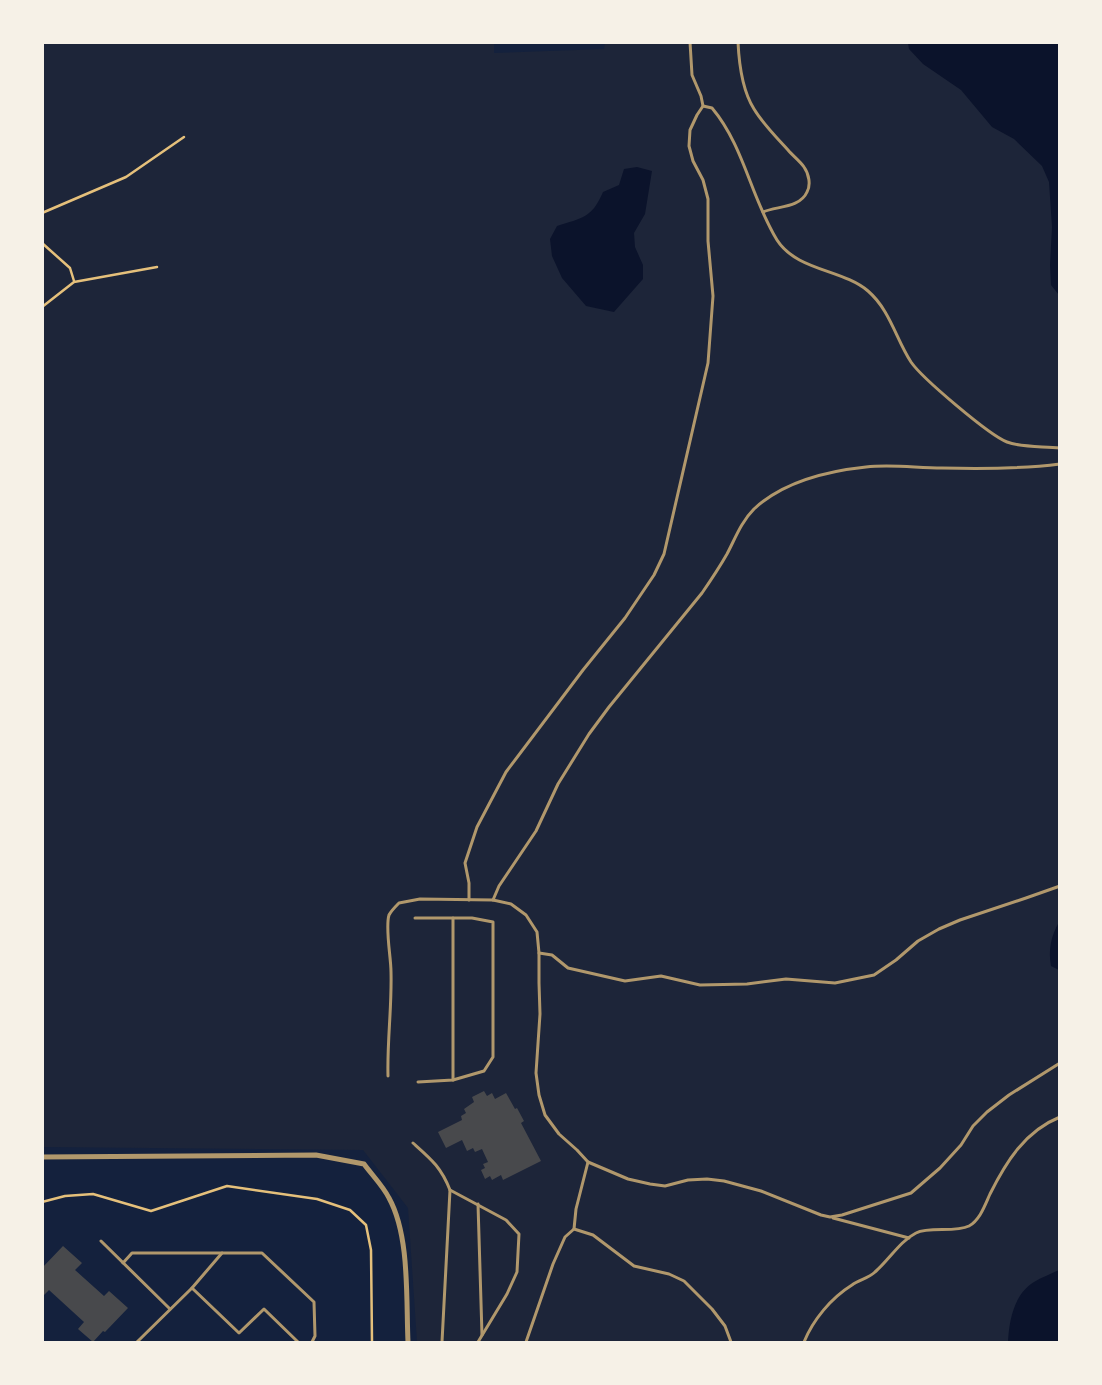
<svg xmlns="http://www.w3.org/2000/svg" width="1102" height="1385" font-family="'Work Sans',sans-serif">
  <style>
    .green { fill: #1d2539 }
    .water { fill: #0b132b }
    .building { fill: #48494c }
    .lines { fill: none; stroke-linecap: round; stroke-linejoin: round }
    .path { stroke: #e5c07b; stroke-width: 2.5 }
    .service { stroke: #b1986c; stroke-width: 3 }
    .minor { stroke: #b1986c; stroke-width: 5 }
  </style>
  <rect width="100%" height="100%" fill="#14213d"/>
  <polygon class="green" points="494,42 494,53 604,49 605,42 1059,43 1059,1342 417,1342 408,1208 363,1150 43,1147 43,43"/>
  <g class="water">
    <polygon points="908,43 1059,43 1059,295 1051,285 1050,265 1052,227 1049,182 1042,166 1014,139 992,127 961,90 923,64 909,49"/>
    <path d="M637,167L652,171L645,214L634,233L635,247L643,265V279L614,312L586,306L562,278L552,256L550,239L557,226C582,218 592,218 603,192L619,185L624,169Z"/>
    <path d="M1059,922V970L1051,966C1048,950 1051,936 1059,922Z"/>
    <path d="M1059,1270V1342H1008C1009,1321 1014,1294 1034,1282C1042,1277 1051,1274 1059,1270Z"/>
  </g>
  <g class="building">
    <polygon points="484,1091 487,1096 492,1093 495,1099 506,1093 515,1109 517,1108 524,1121 521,1123 541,1161 503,1180 501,1175 492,1180 490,1176 485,1179 481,1170 485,1168 483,1164 488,1162 482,1149 475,1152 473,1148 467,1151 462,1140 446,1148 438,1132 462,1120 461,1116 466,1113 464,1109 474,1102 472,1097"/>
    <polygon points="63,1246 82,1263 75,1270 104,1296 109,1291 128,1308 105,1332 103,1331 93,1342 78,1329 84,1322 49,1290 44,1295 42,1293 42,1268"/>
  </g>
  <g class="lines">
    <g class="path">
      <polyline points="42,213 126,177 184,137"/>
      <polyline points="42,243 70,268 74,281"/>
      <polyline points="42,307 74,282 157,267"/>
      <polyline points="42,1202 65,1196 93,1194 151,1211 227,1186 317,1199 350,1210 366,1225 371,1250 372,1342"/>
    </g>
    <g class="service">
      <polyline points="690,42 692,75 701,96 703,106"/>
      <path d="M738,42C739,64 742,90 754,109C763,124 777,138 788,150C793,156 800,161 804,167C809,174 811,185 807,192C800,208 777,206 763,212"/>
      <path d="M469,900V883L465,863L477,827L506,772L583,670L625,618L654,575L664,554L708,363L713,296L708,241V199L703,180L693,161L689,146L690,130L697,115L703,106L712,108C744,146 751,198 777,240C797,271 842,269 868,291C890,310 896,339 911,362C922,378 989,435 1007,442C1023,448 1043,446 1060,448"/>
      <path d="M493,900L499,886L536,831L558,784L589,734L609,707L702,593C711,580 719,568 727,554C735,539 741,522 754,509C783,482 828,471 866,467C891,464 917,468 942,468C981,469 1021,469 1060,464"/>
      <polyline points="415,918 472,918 493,922 493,1057 484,1071 453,1080 418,1082"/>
      <polyline points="453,918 453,1080"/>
      <polyline points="539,953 552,955 568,968 625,981 661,976 700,985 747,984 786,979 835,983 874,975 896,960 918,941 939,929 960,920 1026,898 1060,886"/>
      <path d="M388,1076C387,1041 392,1007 391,972C391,957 385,928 389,915C391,911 396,906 399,903L420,899L493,900L511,904L526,915L537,932L539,953V983L540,1014L536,1073L539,1095L545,1115L559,1134L577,1150L588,1162L628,1179L650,1184L665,1186L688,1180L707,1179L724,1181L761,1191L821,1215L830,1217L842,1215L911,1193L940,1168L961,1145L973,1126L987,1112L1009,1095L1060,1063"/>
      <path d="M413,1143C431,1159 441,1167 450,1190L442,1342"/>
      <polyline points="450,1190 506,1220 519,1234 517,1272 507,1294 478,1342"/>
      <polyline points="478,1204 482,1335"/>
      <polyline points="833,1218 909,1238"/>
      <polyline points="574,1229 593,1235 634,1266 669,1274 684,1281 712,1309 725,1326 731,1342"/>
      <polyline points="101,1241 170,1309"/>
      <polyline points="123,1263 132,1253 262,1253 314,1302 315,1336 312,1342"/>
      <polyline points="192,1288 222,1253"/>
      <polyline points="137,1342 192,1288 239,1333 264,1309 298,1342"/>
      <polyline points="526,1342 553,1264 565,1237 574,1229 576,1209 588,1162"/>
      <path d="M804,1342C813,1320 831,1298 852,1285C859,1280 869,1278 875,1272C889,1260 900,1241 916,1233C929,1226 955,1233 969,1226C980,1220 985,1205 990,1194C1006,1162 1025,1131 1060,1117"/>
    </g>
    <path class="minor" d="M42,1157L316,1155L364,1164C372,1175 383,1186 389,1198C410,1236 406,1299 408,1342"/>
  </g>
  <rect width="1102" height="1385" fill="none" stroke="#f6f1e7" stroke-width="88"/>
</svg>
